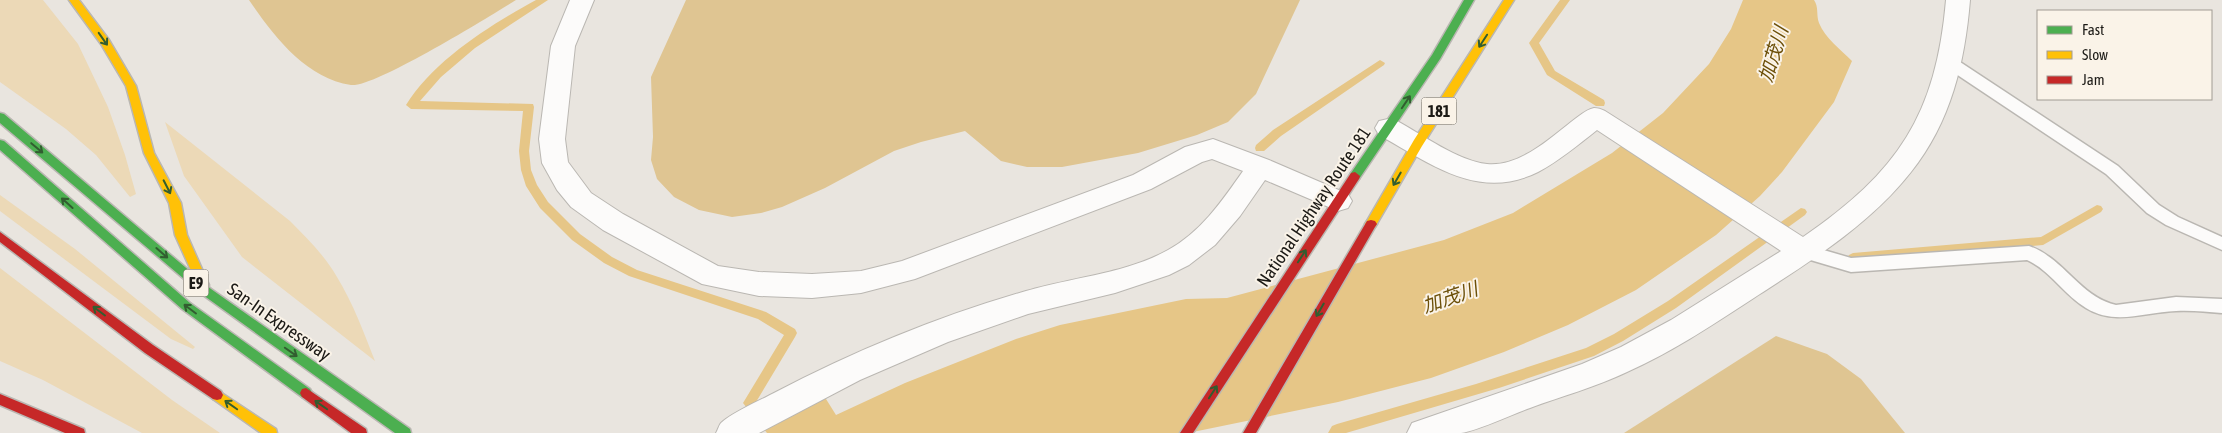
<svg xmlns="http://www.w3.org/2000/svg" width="2222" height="433" font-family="'Asap Condensed','Noto Sans JP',sans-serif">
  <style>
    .green { fill: #ecd9b7 }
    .forest { fill: #dfc592 }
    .water { fill: #e6c687 }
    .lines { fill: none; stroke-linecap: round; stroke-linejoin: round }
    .stream { fill: #e6c687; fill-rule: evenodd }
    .lane-casing { stroke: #bab7b2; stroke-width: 3 }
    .street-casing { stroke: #bab7b2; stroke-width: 2 }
    .fast-casing { stroke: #bab7b2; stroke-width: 3 }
    .slow-casing { stroke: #bab7b2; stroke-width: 3 }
    .jam-casing { stroke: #bab7b2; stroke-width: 3 }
    .lane { fill: #fcfbfa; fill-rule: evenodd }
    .street { fill: #fcfbfa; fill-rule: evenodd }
    .fast { fill: #4caf50; fill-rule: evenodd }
    .slow { fill: #ffc107; fill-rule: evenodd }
    .jam { fill: #c62828; fill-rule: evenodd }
    .oneway { stroke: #325d30 }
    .labels { text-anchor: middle; stroke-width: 4; stroke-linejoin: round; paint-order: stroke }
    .shield { fill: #faf3e8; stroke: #5f5b55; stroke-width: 1 }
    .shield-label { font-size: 16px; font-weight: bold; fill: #1c1a16 }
    .street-label { font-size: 18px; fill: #1c1a16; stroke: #faf3e8 }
    .water-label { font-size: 19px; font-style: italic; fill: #6c4f08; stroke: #faf3e8 }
  </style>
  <rect width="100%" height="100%" fill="#e9e5df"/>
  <g class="green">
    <polygon points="0,0 43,0 78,44 108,107 125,155 136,194 130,197 96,155 66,129 0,82"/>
    <path d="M165,122L290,221C307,238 325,256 337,277C353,303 364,333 375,361L242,257L184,176Z"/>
    <polygon points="0,195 75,249 195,347 193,349 171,339 0,211"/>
    <polygon points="0,268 172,400 220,433 142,433 43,380 0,361"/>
  </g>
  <g class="forest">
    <path d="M249,0H516C490,16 374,88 351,85C305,78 273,35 249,0Z"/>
    <polygon points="686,0 1300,0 1256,94 1228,122 1197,135 1138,153 1062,167 1027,167 1001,161 965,131 921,142 894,151 825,188 782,207 761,213 732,217 699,210 674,197 657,179 651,160 653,137 651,77"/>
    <polygon points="1776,336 1827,354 1861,379 1905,433 1624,433"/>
  </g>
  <path class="water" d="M1743,0H1814C1819,7 1816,15 1819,23C1825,38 1841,50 1852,61L1834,102L1782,172L1760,196L1716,235L1636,290L1568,325L1504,352L1431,378L1338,402L1188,433H768L763,419L821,391L836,415L905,383L1016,339L1060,325L1186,299L1227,298L1444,240L1513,213L1612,153L1663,113L1709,64L1731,29Z"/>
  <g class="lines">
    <g class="stream">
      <path d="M536,0H548L475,48L441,77L420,101L533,104L534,107L529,151L531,170L537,185L548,202L580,234L612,257L637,270L766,312L795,329L797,333L795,337L756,402L781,433H767L743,403L784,335L758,319L629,276L604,263L572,240L540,208L526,186L521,170L519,151L523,111L411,109L406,105C434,60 490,25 536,0Z"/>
      <polygon points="1560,0 1570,0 1539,43 1555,71 1604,100 1605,103 1604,106 1596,106 1547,75 1529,43"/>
      <polygon points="1380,60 1385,63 1384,65 1281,136 1264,151 1256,151 1255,148 1256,145 1273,130"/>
      <polygon points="2097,205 2101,206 2103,209 2101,212 2043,245 1853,263 1849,261 1847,258 1849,255 1853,253 2041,237"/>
      <polygon points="1801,208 1805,209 1807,212 1805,215 1676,308 1623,341 1594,356 1499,388 1346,433 1328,433 1332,426 1337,424 1476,384 1586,348 1614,334 1668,301"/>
    </g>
    <defs>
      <g id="lane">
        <polygon points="1949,57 1954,58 2118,166 2159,205 2178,217 2222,237 2222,250 2166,225 2147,213 2106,174 1944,66 1942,62 1944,58"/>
        <path d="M1803,244L1851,258L2029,246C2064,258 2080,297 2116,305L2176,297L2222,299V313C2207,312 2191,310 2176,311C2145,312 2115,326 2086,308C2064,295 2051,271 2027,260L1851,272L1797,256L1795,251L1797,246Z"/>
      </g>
      <g id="street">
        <path d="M570,0H594L575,46L565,139L568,162L591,193L623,214L718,266L759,272L812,274L861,271L902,261L1133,175L1185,147L1213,139L1269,160L1348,194L1352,201L1348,208L1338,211L1265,180L1240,216L1215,245L1189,265L1169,275L1115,293L1028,314L948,342L860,380L759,433H716C718,430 719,425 721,423C731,413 761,400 774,393C854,351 939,316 1026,291C1073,277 1125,274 1168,250C1201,232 1222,201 1243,171L1212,159L1202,162L1151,189L915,279L861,293L812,298L759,296L702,284L603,230L571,207L557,190L542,163L539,139L551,46Z"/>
        <path d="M1946,0H1970C1965,62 1951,122 1911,172C1871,223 1814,259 1760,294C1717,322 1674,351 1627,372C1596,387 1562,396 1530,408C1510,415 1480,430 1461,433C1444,433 1424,433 1407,433L1412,423L1582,364L1621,347L1671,320L1781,251L1597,130C1578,145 1559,161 1538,172C1478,202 1430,163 1379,135L1375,128L1379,121L1388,119L1397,121C1423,135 1458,161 1487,164C1519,167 1548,140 1571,122C1578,117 1585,110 1594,108C1598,108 1601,109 1605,111L1803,237C1898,172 1936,115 1946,0Z"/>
      </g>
      <g id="fast">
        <polygon points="1464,0 1474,0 1440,59 1359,179 1351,179 1350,176 1351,173 1432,55"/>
        <polygon points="0,113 4,114 211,289 410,429 411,433 395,433 203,295 0,123"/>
        <polygon points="0,140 4,141 190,303 310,389 312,393 310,397 306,398 302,397 182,309 0,150"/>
      </g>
      <g id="slow">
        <polygon points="69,0 79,0 109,40 136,86 154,153 181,203 187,235 209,285 207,288 199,288 175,235 169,203 144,153 126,86 101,44"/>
        <polygon points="1504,0 1514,0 1422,146 1375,227 1367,227 1365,224 1367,221 1414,140"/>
        <polygon points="217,390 276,429 277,433 261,433 213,399 211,395 213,391"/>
      </g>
      <g id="jam">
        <polygon points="1355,172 1360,176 1359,179 1193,433 1180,433 1351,173"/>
        <polygon points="1371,220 1375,221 1377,224 1375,227 1256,433 1243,433 1367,221"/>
        <polygon points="0,232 153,345 221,391 223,395 221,399 217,400 213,399 145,353 0,242"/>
        <polygon points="306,388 366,429 367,433 351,433 302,397 300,393 302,389"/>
        <polygon points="0,394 84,429 85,433 65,433 0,405"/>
      </g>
    </defs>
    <use href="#lane" class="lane-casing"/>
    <use href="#street" class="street-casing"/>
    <use href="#fast" class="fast-casing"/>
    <use href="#slow" class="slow-casing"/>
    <use href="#jam" class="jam-casing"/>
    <use href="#lane" class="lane"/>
    <use href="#street" class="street"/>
    <use href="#fast" class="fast"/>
    <use href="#slow" class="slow"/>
    <use href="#jam" class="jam"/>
  </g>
  <defs><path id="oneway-shaft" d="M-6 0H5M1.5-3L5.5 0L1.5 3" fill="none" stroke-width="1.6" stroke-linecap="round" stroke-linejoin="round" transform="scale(1.25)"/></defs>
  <g class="oneway">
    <use href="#oneway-shaft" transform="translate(103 39) rotate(55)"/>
    <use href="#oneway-shaft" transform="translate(1483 41) rotate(123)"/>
    <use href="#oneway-shaft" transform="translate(1406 102) rotate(-56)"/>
    <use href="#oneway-shaft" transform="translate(37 148) rotate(40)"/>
    <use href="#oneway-shaft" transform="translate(1397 179) rotate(120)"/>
    <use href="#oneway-shaft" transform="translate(167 187) rotate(63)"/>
    <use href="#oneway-shaft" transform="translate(67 203) rotate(-138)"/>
    <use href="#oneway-shaft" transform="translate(162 253) rotate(41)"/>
    <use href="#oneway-shaft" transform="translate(1302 256) rotate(-57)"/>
    <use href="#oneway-shaft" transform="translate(190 309) rotate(-143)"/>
    <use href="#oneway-shaft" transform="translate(1320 310) rotate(120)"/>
    <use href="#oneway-shaft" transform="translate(99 311) rotate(-143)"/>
    <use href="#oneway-shaft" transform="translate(291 352) rotate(35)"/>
    <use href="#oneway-shaft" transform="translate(1213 392) rotate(-57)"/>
    <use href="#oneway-shaft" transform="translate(231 405) rotate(-145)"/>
    <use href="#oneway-shaft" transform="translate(321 405) rotate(-145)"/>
  </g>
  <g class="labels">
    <g class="shield">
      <rect x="1421.5" y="97.5" width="35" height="27" rx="4"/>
      <rect x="183.5" y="269.5" width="25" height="27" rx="4"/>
    </g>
    <g class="shield-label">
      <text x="1439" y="117">181</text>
      <text x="196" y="289">E9</text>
    </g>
    <g class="street-label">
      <text transform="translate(1314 207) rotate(-56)" y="6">National Highway Route 181</text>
      <text transform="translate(279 322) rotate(35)" y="6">San-In Expressway</text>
    </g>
    <g class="water-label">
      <text transform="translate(1773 54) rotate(-73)" y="7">加茂川</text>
      <text transform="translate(1450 297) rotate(-19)" y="7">加茂川</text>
    </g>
  </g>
  <rect x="2037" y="10" width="175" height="90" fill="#faf3e8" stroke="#a19c94"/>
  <rect x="2047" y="26" width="25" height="8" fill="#4caf50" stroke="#a19c94"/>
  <text x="2082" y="35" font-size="15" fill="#1c1a16">Fast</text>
  <rect x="2047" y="51" width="25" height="8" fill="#ffc107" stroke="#a19c94"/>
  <text x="2082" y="60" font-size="15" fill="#1c1a16">Slow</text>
  <rect x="2047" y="76" width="25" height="8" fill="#c62828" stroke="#a19c94"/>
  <text x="2082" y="85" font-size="15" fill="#1c1a16">Jam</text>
</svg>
